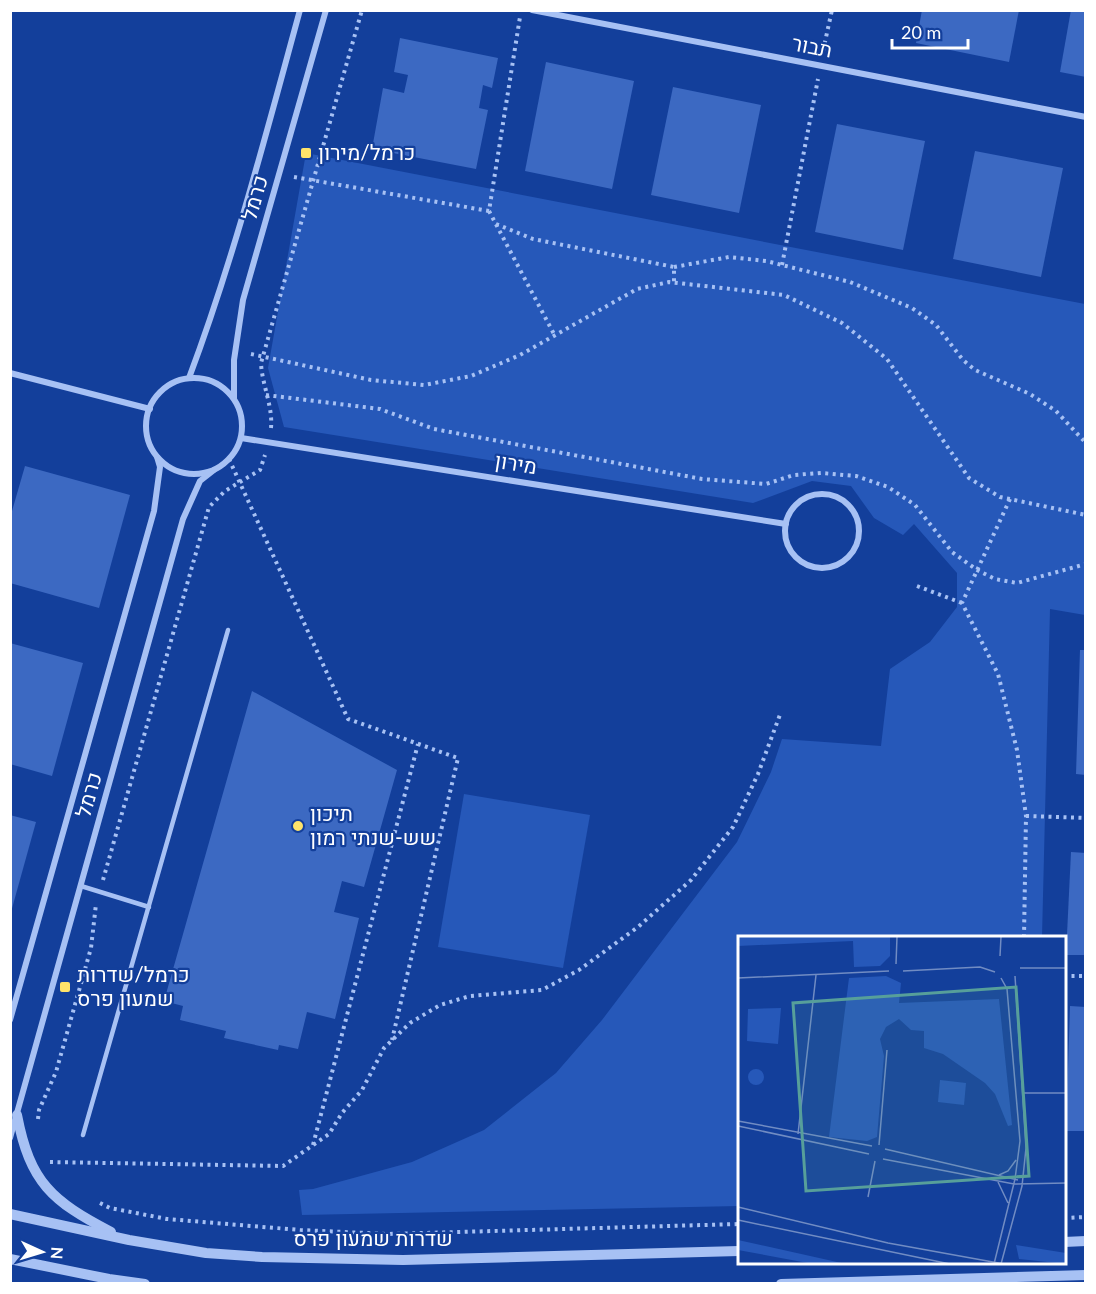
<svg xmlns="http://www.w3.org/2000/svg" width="1096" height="1294" font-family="Lato,Heebo,sans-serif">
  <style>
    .green { fill: #2658b9 }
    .building { fill: #3c69c2 }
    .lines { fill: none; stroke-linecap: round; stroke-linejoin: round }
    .path { stroke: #a7c1f4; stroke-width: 4; stroke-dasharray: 3 4.5; stroke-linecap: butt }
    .service { stroke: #a7c1f4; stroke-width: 4.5 }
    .minor { stroke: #a7c1f4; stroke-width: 6 }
    .tertiary { stroke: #a7c1f4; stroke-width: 10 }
    .poi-dot { fill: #ffe46a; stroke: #133f9b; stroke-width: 2 }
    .labels { text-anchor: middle; stroke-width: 4.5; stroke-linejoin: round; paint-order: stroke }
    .street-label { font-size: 21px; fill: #fff; stroke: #133f9b }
    .poi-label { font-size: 21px; fill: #fff; stroke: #133f9b; text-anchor: start }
    .inset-road { fill: none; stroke: #718cc3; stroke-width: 1.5 }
    .view { fill: #579f9a; fill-opacity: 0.15; stroke: #579f9a; stroke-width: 3 }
    .inset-edge { fill: none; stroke: #fff; stroke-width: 3 }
  </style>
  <rect width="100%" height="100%" fill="#133f9b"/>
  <g class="green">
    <polygon points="306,153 1085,304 1085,615 1050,609 1042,937 739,937 739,1206 302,1215 299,1190 313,1189 412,1162 484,1130 556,1073 602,1020 737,842 771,772 782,739 881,746 890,669 930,642 957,607 957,573 914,524 903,535 874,518 851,486 812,481 753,503 284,427 268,368"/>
    <polygon points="464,794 590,815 563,968 438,947"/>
  </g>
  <g class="building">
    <polygon points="922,10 1019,10 1009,62 916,43"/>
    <polygon points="1071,10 1086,10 1086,77 1060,72"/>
    <polygon points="400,38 498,58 492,88 483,85 479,108 488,110 476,169 372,149 383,88 404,93 408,75 394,72"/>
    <polygon points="546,62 634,81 612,189 525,171"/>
    <polygon points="673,87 761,105 739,213 651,195"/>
    <polygon points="837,124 925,141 903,250 815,232"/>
    <polygon points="975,151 1063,168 1041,277 953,259"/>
    <polygon points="25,466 130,495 99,608 10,583 10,518"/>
    <polygon points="10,643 83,663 52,776 10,764"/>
    <polygon points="1080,650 1086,650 1086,775 1076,774"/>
    <polygon points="252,691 397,770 364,887 342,881 334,912 359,918 335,1019 307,1012 298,1049 279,1045 278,1050 224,1038 226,1031 180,1020 183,1006 164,1001"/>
    <polygon points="10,815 36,822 11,912 10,912"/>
    <polygon points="1071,852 1086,853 1086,955 1066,955"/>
    <polygon points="1070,1006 1086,1007 1086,1131 1066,1131"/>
  </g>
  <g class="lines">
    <g class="path">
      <polyline points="823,51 832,10"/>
      <polyline points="294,177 489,211 520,17"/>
      <polyline points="489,211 555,336"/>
      <polyline points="496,224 533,239 674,267 674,282"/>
      <polyline points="782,265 818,79"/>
      <polyline points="674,267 729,257 766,261 850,282 912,308 936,325 963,360 975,370 1030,394 1056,411 1086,443"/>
      <polyline points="251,354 371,380 424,385 471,376 520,355 637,289 669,282 784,295 842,323 887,359 969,478 1000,497 1086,515"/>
      <polyline points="266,395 380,409 434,429 702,479 766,484 794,475 821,473 856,476 888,487 915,505 952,552 977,570 995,579 1017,583 1086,564"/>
      <path d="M271,428C273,406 262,385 261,363L362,10"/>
      <polyline points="229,459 348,719 458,758 392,1040"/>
      <polyline points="1010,499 962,603 998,674 1017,750 1026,816 1024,937"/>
      <polyline points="917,586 962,603"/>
      <polyline points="1026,816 1086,818"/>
      <polyline points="103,880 209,507 225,491 260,470 265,455"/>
      <polyline points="1064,976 1086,976"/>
      <polyline points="38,1119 39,1110 56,1072 91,948 96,904"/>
      <polyline points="313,1145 418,744"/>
      <polyline points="50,1162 283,1166 329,1134 342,1113 362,1090 384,1048 410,1023 440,1005 470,996 542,990 579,970 638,927 691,880 733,827 758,774 781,712"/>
      <polyline points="100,1203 110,1208 167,1219 300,1230 388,1234 739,1224"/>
      <polyline points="1064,1218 1086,1217"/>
    </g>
    <g class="service">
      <polyline points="81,886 149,907"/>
      <polyline points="83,1135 228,630"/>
    </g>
    <g class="minor">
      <polyline points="532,10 1086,117"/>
      <polyline points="10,373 150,409"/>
      <circle cx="194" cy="426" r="48"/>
      <path d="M189,378C234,258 266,134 300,10"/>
      <polyline points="234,398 234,360 243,300 326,10"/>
      <polyline points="241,438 786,524"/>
      <circle cx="822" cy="531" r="37"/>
      <polyline points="10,1020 154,511 160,467 157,457"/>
      <polyline points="10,1138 183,519 200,481 214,470"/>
    </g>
    <g class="tertiary">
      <path d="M17,1115C30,1183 52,1201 111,1232"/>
      <polyline points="10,1214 129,1240 206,1253 262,1257 403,1260 739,1251"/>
      <polyline points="1064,1242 1086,1241"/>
      <polyline points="10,1259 109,1279 145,1284"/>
      <polyline points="781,1284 1086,1275"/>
    </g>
  </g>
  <g class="poi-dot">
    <rect x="300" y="147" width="12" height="12" rx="3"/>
    <circle cx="298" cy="826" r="6"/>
    <rect x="59" y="981" width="12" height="12" rx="3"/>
  </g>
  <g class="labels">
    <g class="street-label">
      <text transform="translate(812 47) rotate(11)" y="7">תבור</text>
      <text transform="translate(255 198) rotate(-74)" y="7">כרמל</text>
      <text transform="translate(516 464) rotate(9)" y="7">מירון</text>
      <text transform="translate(89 795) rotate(-74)" y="7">כרמל</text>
      <text x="373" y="1246">שדרות שמעון פרס</text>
    </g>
    <g class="poi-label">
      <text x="318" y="160">כרמל/מירון</text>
      <text x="310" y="821">תיכון<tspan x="310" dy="24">שש-שנתי רמון</tspan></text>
      <text x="77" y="982">כרמל/שדרות<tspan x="77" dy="24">שמעון פרס</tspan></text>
    </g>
  </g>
  <g transform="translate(738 936)">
    <rect width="328" height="328" fill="#133f9b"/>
    <path d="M0,1H152V20L142,30L116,31L115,5L0,10ZM148,40L163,47L161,67L261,63L274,189L270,190L257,158L247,147L205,118L186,112V95L173,94L161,83L148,91L142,103L146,120L139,201L129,205L91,201L111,42ZM43,72L40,108L9,105L10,73ZM10 141a8 8 0 1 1 16 0a8 8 0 1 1-16 0ZM202,144L228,147L226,169L200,166ZM0,304L108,328H75L0,314ZM278,309L328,317V328L281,323Z" fill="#2658b9"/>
    <path class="inset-road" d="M262,20L263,1M158,28L159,1M282,32H329M165,35L242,31L257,36M0,42L151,35M285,157H329M0,185L134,210M0,190L131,218M60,198L78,39M141,209L149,114M147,213L280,244M145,223L276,248L329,247M261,239L270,235L278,224M260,246L270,267M130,261L137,225M0,271L150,307L266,328M0,284L212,328M256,328L277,243L282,205L269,53L263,42M263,328L284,250L288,212L277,40"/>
    <path class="view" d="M278,51L291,240L68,255L55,67Z"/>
    <rect width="328" height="328" class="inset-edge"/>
  </g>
  <rect width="1096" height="1294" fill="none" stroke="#ffffff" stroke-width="24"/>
  <g transform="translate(42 1252) rotate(94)" stroke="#133f9b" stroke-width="4.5" paint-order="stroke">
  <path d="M0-4.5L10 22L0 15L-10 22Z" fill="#ffffff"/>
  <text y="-9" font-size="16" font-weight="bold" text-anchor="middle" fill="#ffffff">N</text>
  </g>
  <path d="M892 39v9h76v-9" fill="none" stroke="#ffffff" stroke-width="3"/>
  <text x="901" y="39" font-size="18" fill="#ffffff" stroke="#133f9b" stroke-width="4.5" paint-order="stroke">20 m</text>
</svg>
